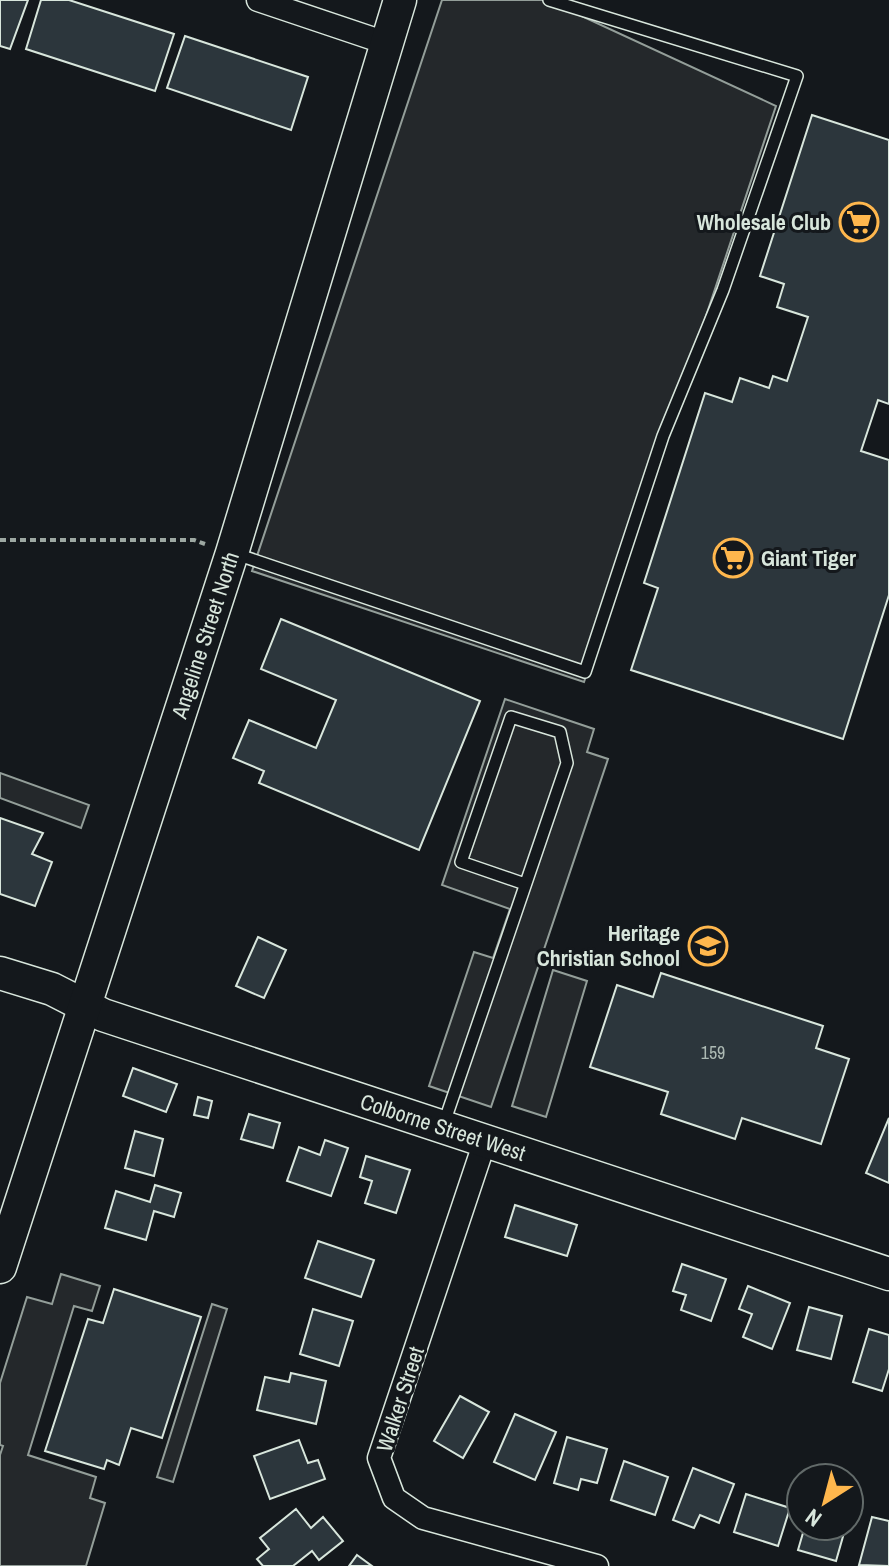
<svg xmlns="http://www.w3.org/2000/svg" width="889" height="1566" font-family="'Archivo Narrow',sans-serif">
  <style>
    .parking { fill: #24282b; stroke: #939e99; stroke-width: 2 }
    .building { fill: #2c363c; stroke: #d8e6dc; stroke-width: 2 }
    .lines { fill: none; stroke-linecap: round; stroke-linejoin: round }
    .lane-casing { stroke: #d8e6dc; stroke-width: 14 }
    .street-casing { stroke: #d8e6dc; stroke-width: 25 }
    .secondary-casing { stroke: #d8e6dc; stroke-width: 35 }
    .path { stroke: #9da8a2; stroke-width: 4; stroke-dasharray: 6 4; stroke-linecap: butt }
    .lane { stroke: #14181c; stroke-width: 11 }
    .street { stroke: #14181c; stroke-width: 22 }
    .secondary { stroke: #14181c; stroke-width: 32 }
    .labels { text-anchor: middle; stroke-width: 6; stroke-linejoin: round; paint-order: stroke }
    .number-label { font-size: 18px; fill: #adbab4 }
    .poi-label { font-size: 22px; font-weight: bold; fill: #d8e6dc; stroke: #14181c; text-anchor: end }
    .street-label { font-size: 22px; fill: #d8e6dc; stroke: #14181c }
  </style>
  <rect width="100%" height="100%" fill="#14181c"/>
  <g class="parking">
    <polygon points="442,0 547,0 776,106 584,682 252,571"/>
    <polygon points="505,699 594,729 587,752 608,759 491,1107 429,1086 474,952 493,958 510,909 442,885"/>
    <polygon points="0,773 89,805 81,828 0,798"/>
    <polygon points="553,970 587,981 546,1117 512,1106"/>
    <polygon points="61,1274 100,1286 92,1311 74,1306 28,1455 96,1477 90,1498 105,1503 86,1566 0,1566 0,1455 3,1446 0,1445 0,1383 27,1297 52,1304"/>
    <polygon points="212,1304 227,1309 173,1482 157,1477"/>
  </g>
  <g class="building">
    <polygon points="0,0 28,0 10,49 0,46"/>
    <polygon points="41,0 69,0 174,34 155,91 26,49"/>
    <polygon points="185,36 308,77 291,130 167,88"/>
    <polygon points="812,115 889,140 889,404 878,400 861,451 889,460 889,595 843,739 631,670 658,588 644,583 705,393 732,402 740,378 769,388 773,376 787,381 808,317 777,307 784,284 760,276"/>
    <polygon points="281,619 480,701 419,850 259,783 264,771 233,758 249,720 316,748 336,700 261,669"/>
    <polygon points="0,818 43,833 32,854 52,862 35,906 0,894"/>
    <polygon points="258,937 286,950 264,998 236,986"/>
    <polygon points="661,973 823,1026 816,1048 849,1059 821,1144 742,1118 735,1139 661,1114 668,1092 590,1067 617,985 653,997"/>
    <polygon points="133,1068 177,1084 166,1112 123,1096"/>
    <polygon points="198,1097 212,1101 208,1118 194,1115"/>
    <polygon points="249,1114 280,1123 273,1148 241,1139"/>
    <polygon points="889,1118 889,1183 866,1173"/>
    <polygon points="135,1131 163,1139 154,1176 125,1168"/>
    <polygon points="325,1140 348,1148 331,1196 287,1181 299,1147 320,1155"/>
    <polygon points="366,1156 410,1170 396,1213 365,1203 372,1181 360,1177"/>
    <polygon points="155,1185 181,1193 174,1217 154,1211 146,1240 105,1228 116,1191 150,1202"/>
    <polygon points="515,1205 577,1225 567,1256 505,1237"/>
    <polygon points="318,1241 374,1260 361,1297 305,1278"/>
    <polygon points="682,1264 726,1279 711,1321 681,1310 686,1295 673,1291"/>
    <polygon points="748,1286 790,1303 772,1349 743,1337 752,1314 739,1309"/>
    <polygon points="114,1289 201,1317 162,1438 131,1428 119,1465 107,1460 104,1469 45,1451 88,1319 103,1323"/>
    <polygon points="809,1307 842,1316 831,1359 797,1350"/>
    <polygon points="313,1309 353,1321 339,1366 300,1354"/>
    <polygon points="869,1329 889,1335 889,1369 882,1391 853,1382"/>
    <polygon points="291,1373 326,1381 316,1424 257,1410 265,1377 289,1382"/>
    <polygon points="460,1396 489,1412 463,1458 434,1441"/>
    <polygon points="515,1414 556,1432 535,1480 494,1462"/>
    <polygon points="567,1437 607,1449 597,1483 581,1479 578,1490 554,1483"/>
    <polygon points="299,1440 308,1463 318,1460 325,1479 270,1499 254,1456"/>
    <polygon points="624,1461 668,1477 655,1515 611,1500"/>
    <polygon points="693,1468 734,1484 719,1523 700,1515 694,1528 673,1520"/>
    <polygon points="746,1494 790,1508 778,1546 734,1532"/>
    <polygon points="296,1509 311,1528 323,1517 343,1541 319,1560 312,1551 293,1566 263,1566 257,1559 269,1549 260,1538"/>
    <polygon points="872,1517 889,1521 889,1566 859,1565"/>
    <polygon points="805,1526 846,1526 836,1561 798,1550"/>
    <polygon points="357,1555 372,1566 349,1566"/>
  </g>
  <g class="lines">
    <defs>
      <g id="lane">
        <polyline points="236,554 585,672 663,436 723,290 797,76 549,0"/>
        <polyline points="443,1126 567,763 560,732 511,717 461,862 525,884"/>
      </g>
      <g id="street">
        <polyline points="258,0 386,43"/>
        <polyline points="485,1141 379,1458 394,1498 423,1518 597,1566"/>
      </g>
      <g id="secondary">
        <polyline points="0,973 52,989 103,1015 889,1274"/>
        <polyline points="0,1267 232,553 400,0"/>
      </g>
    </defs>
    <use href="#lane" class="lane-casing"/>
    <use href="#street" class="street-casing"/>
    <use href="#secondary" class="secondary-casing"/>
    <polyline class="path" points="0,540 194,540 205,544"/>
    <use href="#lane" class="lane"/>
    <use href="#street" class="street"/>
    <use href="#secondary" class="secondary"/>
  </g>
  <defs>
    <symbol id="supermarket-ring" viewBox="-11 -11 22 22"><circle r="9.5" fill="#14181c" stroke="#ffb74d" stroke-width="1.5"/><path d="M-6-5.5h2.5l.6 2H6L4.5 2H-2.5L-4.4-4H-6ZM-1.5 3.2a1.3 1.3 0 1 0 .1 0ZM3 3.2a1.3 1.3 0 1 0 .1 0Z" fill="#ffb74d"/></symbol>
    <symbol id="school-ring" viewBox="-11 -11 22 22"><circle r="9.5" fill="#14181c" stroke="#ffb74d" stroke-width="1.5"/><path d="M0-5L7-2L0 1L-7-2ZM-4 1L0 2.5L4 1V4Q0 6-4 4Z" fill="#ffb74d"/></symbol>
  </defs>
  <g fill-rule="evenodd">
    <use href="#supermarket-ring" x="837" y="200" width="44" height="44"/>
    <use href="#supermarket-ring" x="711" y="536" width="44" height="44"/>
    <use href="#school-ring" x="686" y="924" width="44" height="44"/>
  </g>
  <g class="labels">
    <g class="number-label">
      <text x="713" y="1059">159</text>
    </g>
    <g class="poi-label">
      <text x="831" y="230">Wholesale Club</text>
      <text x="761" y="566" text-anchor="start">Giant Tiger</text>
      <text x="680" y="941">Heritage<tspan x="680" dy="25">Christian School</tspan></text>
    </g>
    <g class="street-label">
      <text transform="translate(205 635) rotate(-72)" y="8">Angeline Street North</text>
      <text transform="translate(443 1127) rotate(18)" y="8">Colborne Street West</text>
      <text transform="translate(400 1399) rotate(-72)" y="8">Walker Street</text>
    </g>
  </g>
  <g transform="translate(825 1502) rotate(216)"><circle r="38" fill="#14181c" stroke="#626a69" stroke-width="2"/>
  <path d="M0-6L14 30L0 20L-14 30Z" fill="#ffb74d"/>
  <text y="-12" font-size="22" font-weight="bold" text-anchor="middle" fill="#d8e6dc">N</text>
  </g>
</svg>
